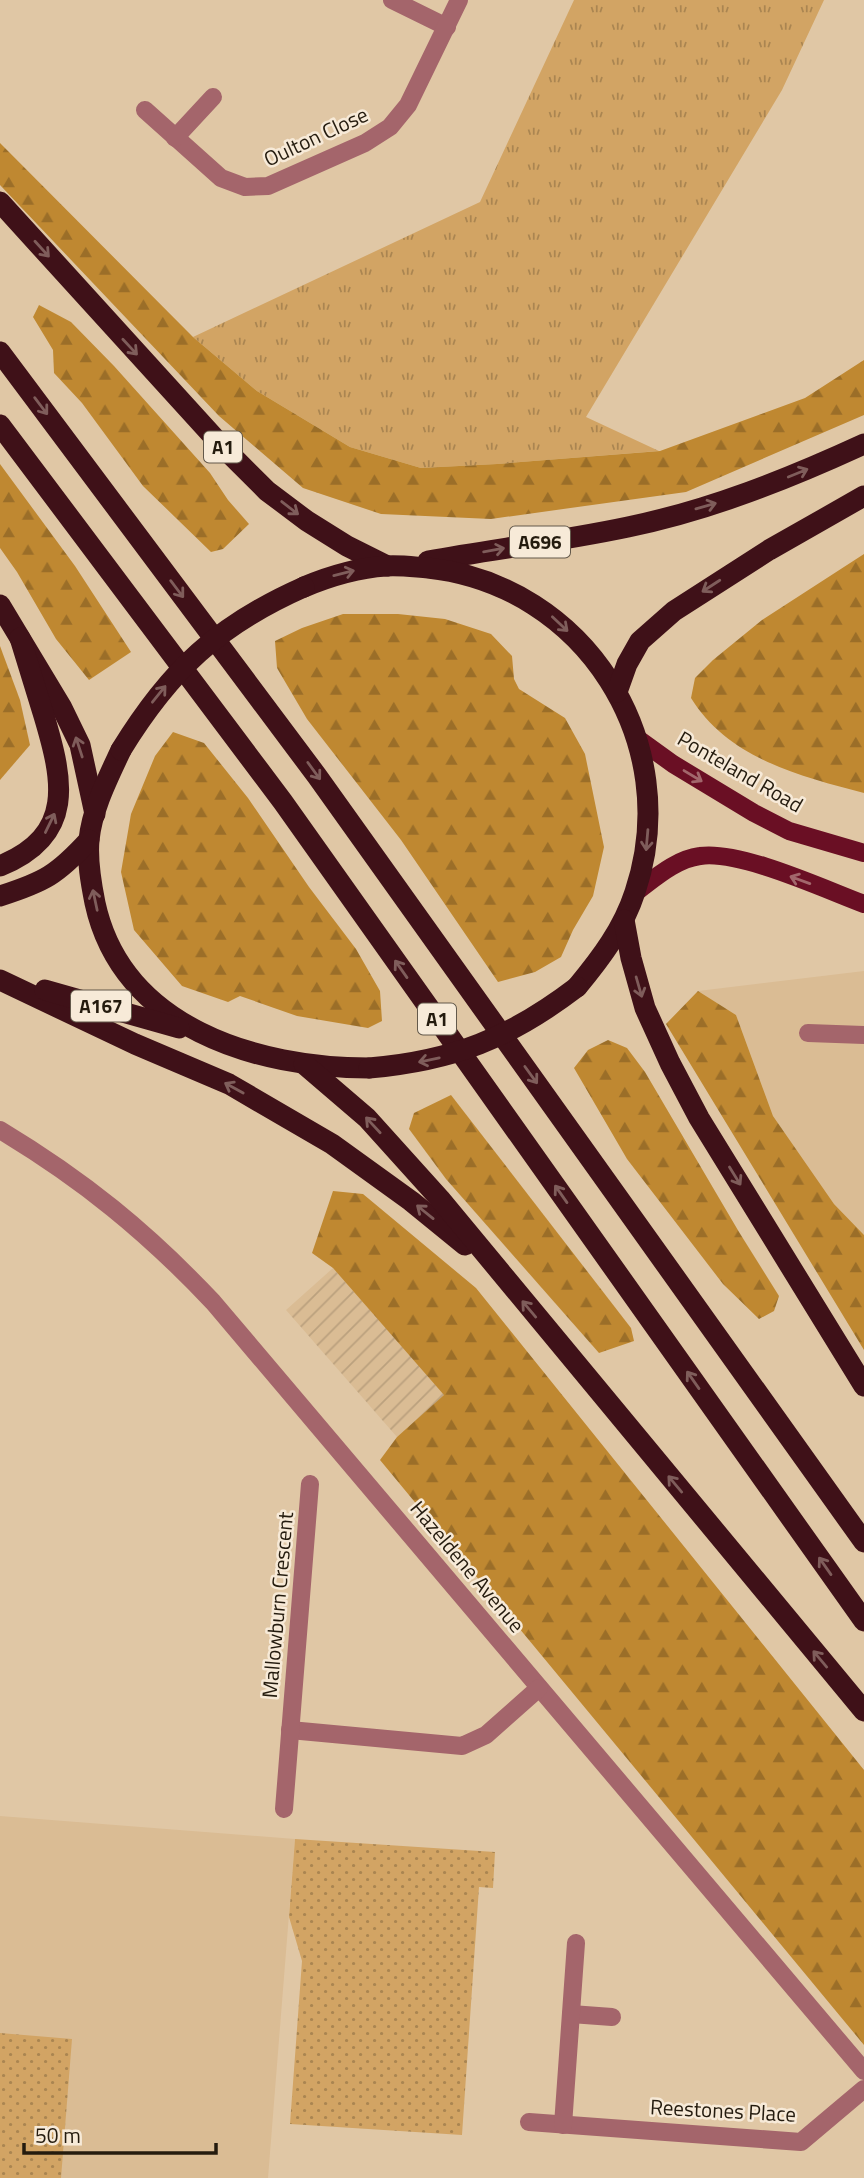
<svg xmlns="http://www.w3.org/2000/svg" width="864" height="2178" font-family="'Titillium Web',sans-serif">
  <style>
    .built { fill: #dabc94 }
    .industrial { fill: url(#industrial-furrows) }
    .grass { fill: url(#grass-tufts) }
    .forest { fill: url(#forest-firs) }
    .park { fill: url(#park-dots) }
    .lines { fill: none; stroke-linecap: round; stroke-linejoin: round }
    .minor { stroke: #a4656b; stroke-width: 18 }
    .major { stroke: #6a0f24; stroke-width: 18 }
    .highway { stroke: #3f1118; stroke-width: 21 }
    .highway-bridge { stroke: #3f1118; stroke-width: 21 }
    .oneway { stroke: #7f5d5b }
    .oneway2 { stroke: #a2676c }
    .labels { text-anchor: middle; stroke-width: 5; stroke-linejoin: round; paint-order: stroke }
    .shield { fill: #f7ead8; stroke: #63594b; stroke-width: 2 }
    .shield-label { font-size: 19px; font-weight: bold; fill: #241b0e }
    .street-label { font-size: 21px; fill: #241b0e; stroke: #f7ead8 }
  </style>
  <defs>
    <pattern id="industrial-furrows" width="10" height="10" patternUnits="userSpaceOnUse" patternTransform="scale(1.75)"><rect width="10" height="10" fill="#dabc94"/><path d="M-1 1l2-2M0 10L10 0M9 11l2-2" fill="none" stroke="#bba17e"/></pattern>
    <pattern id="grass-tufts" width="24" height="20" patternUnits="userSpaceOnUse" patternTransform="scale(1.75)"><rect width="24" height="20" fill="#d2a464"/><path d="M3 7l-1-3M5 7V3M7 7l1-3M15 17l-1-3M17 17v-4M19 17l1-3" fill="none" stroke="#aa8551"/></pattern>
    <pattern id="forest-firs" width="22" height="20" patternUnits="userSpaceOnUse" patternTransform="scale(1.75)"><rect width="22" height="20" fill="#bf8831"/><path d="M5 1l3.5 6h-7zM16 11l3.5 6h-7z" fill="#9b6e28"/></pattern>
    <pattern id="park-dots" width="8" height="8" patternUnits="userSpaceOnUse" patternTransform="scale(1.75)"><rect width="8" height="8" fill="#d2a464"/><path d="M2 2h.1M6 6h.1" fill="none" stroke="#aa8551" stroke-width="1.8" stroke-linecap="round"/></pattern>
  </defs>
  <rect width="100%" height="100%" fill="#e0c7a5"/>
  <g class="built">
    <polygon points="864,971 864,1235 834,1204 773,1116 736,1015 698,991"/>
    <polygon points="0,1816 295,1839 268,2178 0,2178"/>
  </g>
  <polygon class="industrial" points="333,1268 445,1395 397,1437 286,1310"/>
  <polygon class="grass" points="574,0 824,0 782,90 586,417 659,451 497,464 421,468 350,447 257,391 193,337 480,202"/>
  <g class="forest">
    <polygon points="0,143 193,337 257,391 350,447 421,468 497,464 660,451 805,398 864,360 864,415 686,492 491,519 381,514 303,488 219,416 0,185"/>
    <polygon points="39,305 71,322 114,366 210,473 228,500 249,524 223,549 211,552 143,486 82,403 54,373 53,350 33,317"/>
    <polygon points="0,464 75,566 131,652 89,680 56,639 17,572 0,548"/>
    <path d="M864,554V793C799,776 728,758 691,698L695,678L713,660L762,620Z"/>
    <polygon points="343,614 398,614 445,619 491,634 512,656 514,679 519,689 565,718 585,754 604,847 593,896 573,930 561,957 535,972 498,982 401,840 307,719 277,668 275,641 302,628"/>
    <polygon points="0,646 20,700 30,745 0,780"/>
    <polygon points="173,732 204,743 248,798 309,887 356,949 380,991 382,1021 368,1028 297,1016 240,996 228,1002 182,986 134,930 121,872 131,814 155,756"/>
    <polygon points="698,991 736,1015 773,1116 834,1204 864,1235 864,1350 666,1024"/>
    <polygon points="608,1040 627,1048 645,1072 739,1232 779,1296 774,1311 759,1319 723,1284 627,1159 574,1068 588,1050"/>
    <polygon points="451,1095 631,1328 634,1341 599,1353 446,1179 409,1129 414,1113"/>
    <polygon points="333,1191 363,1194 476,1288 864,1770 864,2045 380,1460 397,1437 444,1395 333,1268 312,1253"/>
  </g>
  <g class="park">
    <polygon points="295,1839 495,1852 493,1888 479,1887 462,2135 290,2124 302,1961 289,1917"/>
    <polygon points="0,2033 72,2039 61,2178 0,2178"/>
  </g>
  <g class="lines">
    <g class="minor">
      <polyline points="392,0 447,27"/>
      <polyline points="145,110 221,178 245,187 268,186 365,143 390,127 408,105 459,0"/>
      <polyline points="175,138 213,97"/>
      <polyline points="808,1033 864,1035"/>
      <path d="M0,1130C83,1180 146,1231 213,1302L864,2071"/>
      <polyline points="290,1730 462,1746 486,1735 539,1688"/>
      <polyline points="284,1809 310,1484"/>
      <polyline points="571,2014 612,2017"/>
      <polyline points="529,2122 801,2142 864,2089"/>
      <polyline points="563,2125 576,1943"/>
    </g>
    <g class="major">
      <polyline points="637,738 673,764 754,813 789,831 864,853"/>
      <path d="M636,892C655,878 676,859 700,856C740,850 824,889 864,904"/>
    </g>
    <g class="highway">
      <polyline points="0,202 221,445 267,491 307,521 347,546 387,566"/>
      <polyline points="0,352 317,776 864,1542"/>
      <polyline points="0,425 283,802 864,1621"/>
      <path d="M428,561C495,549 562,541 628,527C710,510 788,479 864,444"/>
      <path d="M304,587C330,576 357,568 386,566C400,565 414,567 428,568C585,585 685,743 635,892C623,929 601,958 577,987"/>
      <polyline points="0,605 62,708 80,745 95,814"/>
      <polyline points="617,692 627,664 640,641 674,611 769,550 864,496"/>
      <path d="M121,750C108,778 92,809 89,840C87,861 91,883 95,903C122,1028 257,1068 369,1068"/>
      <path d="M0,866C76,835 63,780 44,716C36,690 28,664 20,638"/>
      <path d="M0,896C44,882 57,875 89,840"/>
      <polyline points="624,920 631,958 645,1008 670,1063 699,1118 864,1386"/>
      <polyline points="0,980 135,1044 229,1084 332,1144 411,1201 465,1245"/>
      <polyline points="45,990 179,1028"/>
      <polyline points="304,1064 367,1118 440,1199 864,1711"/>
    </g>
    <g class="highway-bridge">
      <path d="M121,750C170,670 218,625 304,587"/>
      <path d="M369,1068C453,1061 510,1038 577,987"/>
    </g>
  </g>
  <defs><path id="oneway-shaft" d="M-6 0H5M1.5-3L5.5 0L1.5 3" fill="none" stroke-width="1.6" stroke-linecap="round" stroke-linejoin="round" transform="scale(1.75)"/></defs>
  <g class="oneway">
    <use href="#oneway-shaft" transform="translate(42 249) rotate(48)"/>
    <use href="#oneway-shaft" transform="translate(130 347) rotate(47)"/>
    <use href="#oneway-shaft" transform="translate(41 406) rotate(53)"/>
    <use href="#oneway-shaft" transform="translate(798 473) rotate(-22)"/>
    <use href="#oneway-shaft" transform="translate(706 506) rotate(-16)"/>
    <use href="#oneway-shaft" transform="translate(290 508) rotate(38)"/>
    <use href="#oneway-shaft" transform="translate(494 550) rotate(-10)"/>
    <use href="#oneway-shaft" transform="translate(344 573) rotate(-14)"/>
    <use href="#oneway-shaft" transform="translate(711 586) rotate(147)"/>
    <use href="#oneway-shaft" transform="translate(177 589) rotate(53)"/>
    <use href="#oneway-shaft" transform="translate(560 624) rotate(43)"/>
    <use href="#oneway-shaft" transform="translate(159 694) rotate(-51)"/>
    <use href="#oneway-shaft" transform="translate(79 747) rotate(-108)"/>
    <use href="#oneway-shaft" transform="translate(314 771) rotate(54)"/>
    <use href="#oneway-shaft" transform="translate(50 823) rotate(-64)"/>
    <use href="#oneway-shaft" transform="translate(647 840) rotate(95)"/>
    <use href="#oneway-shaft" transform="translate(95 900) rotate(-102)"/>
    <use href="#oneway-shaft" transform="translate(401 969) rotate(-125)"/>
    <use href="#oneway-shaft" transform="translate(639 987) rotate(74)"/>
    <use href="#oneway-shaft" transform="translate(429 1060) rotate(168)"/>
    <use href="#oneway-shaft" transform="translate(531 1075) rotate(54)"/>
    <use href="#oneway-shaft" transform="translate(234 1088) rotate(-151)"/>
    <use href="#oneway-shaft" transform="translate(373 1125) rotate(-133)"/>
    <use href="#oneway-shaft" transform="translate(735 1176) rotate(58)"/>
    <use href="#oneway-shaft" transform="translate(561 1194) rotate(-125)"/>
    <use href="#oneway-shaft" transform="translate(425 1212) rotate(-141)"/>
    <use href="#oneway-shaft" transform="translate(529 1309) rotate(-130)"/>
    <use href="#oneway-shaft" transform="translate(693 1380) rotate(-125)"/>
    <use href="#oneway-shaft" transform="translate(675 1484) rotate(-130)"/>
    <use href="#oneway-shaft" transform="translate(825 1566) rotate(-125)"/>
    <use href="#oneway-shaft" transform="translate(820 1659) rotate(-130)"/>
  </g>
  <g class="oneway2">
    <use href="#oneway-shaft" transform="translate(693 776) rotate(31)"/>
    <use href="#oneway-shaft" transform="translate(800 880) rotate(-160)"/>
  </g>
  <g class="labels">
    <g class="shield">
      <rect x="204" y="431.5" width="38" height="31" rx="5"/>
      <rect x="510" y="526.5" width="60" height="31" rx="5"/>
      <rect x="71" y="990.5" width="60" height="31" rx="5"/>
      <rect x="418" y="1003.5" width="38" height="31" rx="5"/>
    </g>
    <g class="shield-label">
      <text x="223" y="454">A1</text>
      <text x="540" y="549">A696</text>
      <text x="101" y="1013">A167</text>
      <text x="437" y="1026">A1</text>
    </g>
    <g class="street-label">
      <text transform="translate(316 137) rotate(-25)" y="7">Oulton Close</text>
      <text transform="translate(740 772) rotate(30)" y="7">Ponteland Road</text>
      <text transform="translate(467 1567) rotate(50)" y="7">Hazeldene Avenue</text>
      <text transform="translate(278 1605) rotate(-85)" y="7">Mallowburn Crescent</text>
      <text transform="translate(723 2111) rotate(3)" y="7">Reestones Place</text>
    </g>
  </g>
  <path d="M24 2143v10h192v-10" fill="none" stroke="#241b0e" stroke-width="3.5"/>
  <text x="35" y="2143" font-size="21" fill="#241b0e" stroke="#f7ead8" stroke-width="5" paint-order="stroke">50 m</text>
</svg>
